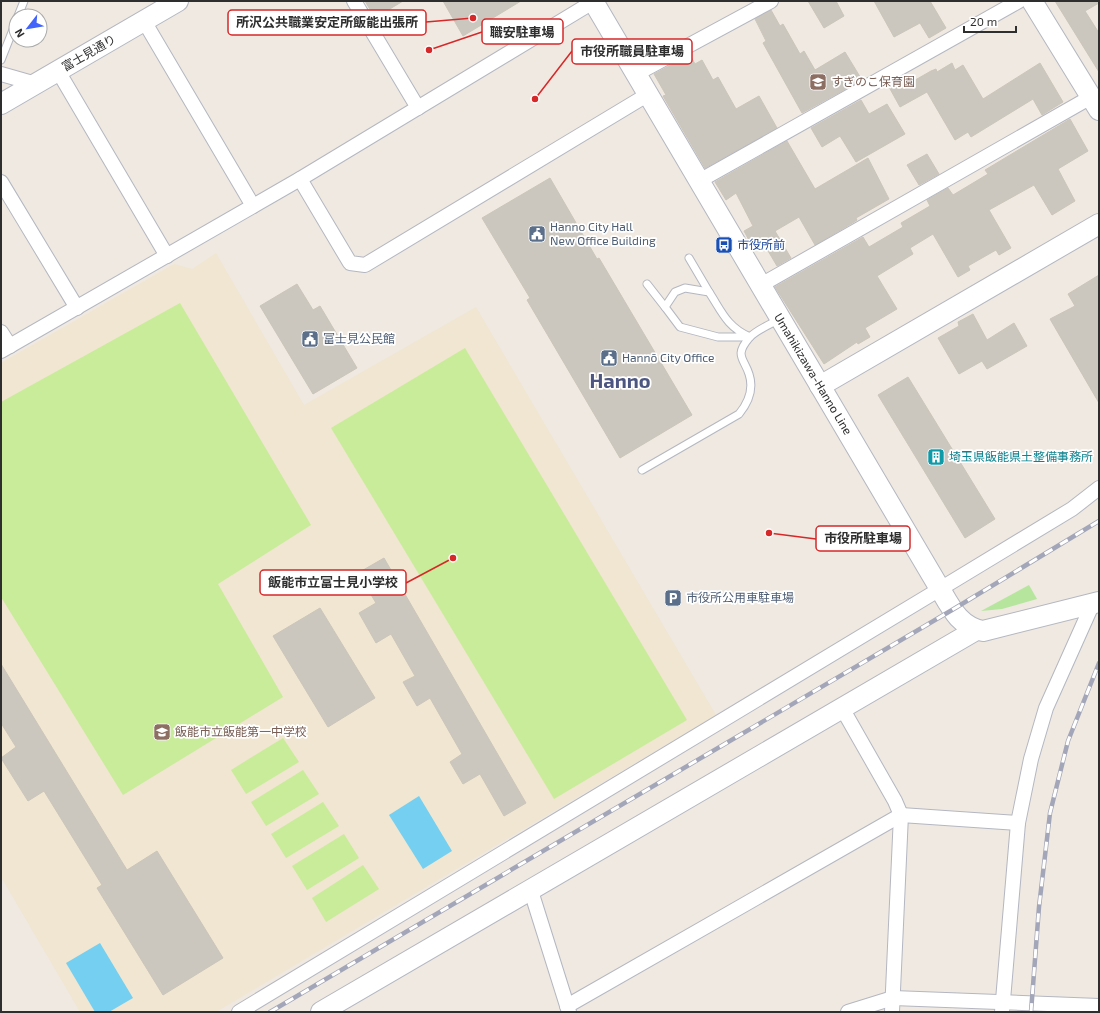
<svg xmlns="http://www.w3.org/2000/svg" width="1100" height="1013" font-family="'Exo 2','Noto Sans JP',sans-serif">
  <style>
    .education { fill: #f0e6d1 }
    .green { fill: #b6e59e }
    .pitch { fill: #c9ec9a }
    .water { fill: #75cff0 }
    .building { fill: #cbc7bf; stroke: #cbc5ba }
    .lines { fill: none; stroke-linecap: round; stroke-linejoin: round }
    .lane-casing { stroke: #b4b7c1; stroke-width: 9 }
    .street-casing { stroke: #b4b7c1; stroke-width: 16 }
    .secondary-casing { stroke: #b4b7c1; stroke-width: 22 }
    .lane { stroke: #fff; stroke-width: 7 }
    .street { stroke: #fff; stroke-width: 14 }
    .secondary { stroke: #fff; stroke-width: 20 }
    .rail-casing { stroke: #a3a6b8; stroke-width: 4.5 }
    .rail { stroke: #fff; stroke-width: 3; stroke-dasharray: 9; stroke-linecap: butt }
    .labels { text-anchor: middle; stroke-width: 3.5; stroke-linejoin: round; paint-order: stroke }
    .street-label { font-size: 12px; fill: #2e2e2e; stroke: #fff }
    .education-label { font-size: 12px; fill: #785e54; stroke: #fff; text-anchor: start }
    .service-label { font-size: 12px; fill: #4e5e75; stroke: #fff; text-anchor: start }
    .transit-label { font-size: 12px; fill: #164399; stroke: #fff; text-anchor: start }
    .culture-label { font-size: 12px; fill: #0d838f; stroke: #fff; text-anchor: start }
    .town-label { font-size: 20px; font-weight: bold; fill: #4d5680; stroke: #fff }
    .leader { fill: none; stroke: #d62828; stroke-width: 1.5 }
    .callout-dot { fill: #d62828; stroke: #fff; stroke-width: 1.5 }
    .callout { fill: #fff; stroke: #d62828; stroke-width: 1.5 }
    .callout-label { font-size: 13px; text-anchor: middle; font-weight: bold; fill: #2e2e2e }
  </style>
  <rect width="100%" height="100%" fill="#efe9e1"/>
  <polygon class="education" points="216,253 304,405 476,307 716,715 216,1012 80,1012 1,877 1,363 174,264 192,269"/>
  <polygon class="green" points="1029,585 1037,599 1002,609 981,611"/>
  <g class="pitch">
    <polygon points="180,303 311,525 218,584 283,697 123,795 1,597 1,402"/>
    <polygon points="465,348 687,720 554,799 331,428"/>
    <polygon points="283,738 299,762 246,794 231,770"/>
    <polygon points="303,770 319,794 266,826 251,802"/>
    <polygon points="323,802 339,826 286,858 271,834"/>
    <polygon points="344,834 359,858 307,890 292,866"/>
    <polygon points="363,865 379,889 326,922 312,898"/>
  </g>
  <g class="water">
    <polygon points="419,796 452,851 423,869 389,815"/>
    <polygon points="100,943 133,998 109,1012 95,1012 66,963"/>
  </g>
  <g class="building">
    <polygon points="365,1 403,1 375,18"/>
    <polygon points="443,1 521,1 463,36"/>
    <polygon points="808,1 836,1 844,16 824,28"/>
    <polygon points="874,1 930,1 946,28 929,38 920,23 894,37"/>
    <polygon points="1055,1 1099,1 1099,3 1085,11 1099,33 1099,72"/>
    <polygon points="771,10 780,26 783,24 800,54 804,51 815,70 845,52 862,80 802,113 763,43 766,41 755,19"/>
    <polygon points="690,55 695,64 702,60 713,80 718,77 736,109 759,96 777,128 705,168 663,96 666,95 654,74"/>
    <polygon points="952,63 955,70 963,65 983,99 1040,63 1063,102 1042,115 1033,99 971,137 968,132 955,140 927,92 900,107 889,87 906,77 910,83 931,71 936,69 937,72"/>
    <polygon points="861,100 869,114 887,104 905,134 856,162 840,136 822,147 811,128"/>
    <polygon points="1070,119 1088,151 1058,169 1075,201 1052,215 1034,185 989,210 1011,248 999,255 996,250 968,266 970,270 958,277 933,234 910,248 913,254 877,276 897,309 865,328 870,337 858,344 857,342 824,364 775,287 863,237 869,247 903,227 901,223 930,206 927,200 948,188 953,195 988,174 985,170"/>
    <polygon points="787,141 815,189 868,158 889,199 856,218 857,220 854,222 815,245 799,217 775,231 791,258 777,266 761,239 751,244 744,231 753,226 736,193 726,200 715,182"/>
    <polygon points="927,154 939,174 919,185 907,165"/>
    <polygon points="550,178 597,259 599,258 692,415 620,458 527,300 530,298 482,218"/>
    <polygon points="1099,275 1099,403 1050,319 1075,306 1068,294"/>
    <polygon points="297,284 313,310 320,306 357,368 313,394 260,306"/>
    <polygon points="973,314 987,340 1014,323 1027,346 987,369 982,361 959,374 938,338 959,326 958,322"/>
    <polygon points="908,377 995,519 965,538 878,395"/>
    <polygon points="384,558 526,803 504,816 480,774 463,784 450,762 462,754 430,698 417,706 403,682 415,676 391,634 376,643 359,613 376,603 358,573"/>
    <polygon points="320,608 375,698 328,727 273,636"/>
    <polygon points="1,664 127,870 157,851 223,958 163,995 97,888 102,885 44,791 28,801 1,758 16,747 1,723"/>
  </g>
  <g class="lines">
    <defs>
      <g id="lane">
        <polyline points="18,16 24,1"/>
        <polyline points="1,60 16,22"/>
        <polyline points="689,258 709,292"/>
        <polyline points="647,284 665,307"/>
        <path d="M685,288L709,292C722,312 727,327 750,337H718L680,327L665,307L675,292Z"/>
        <path d="M642,470L739,414C748,403 754,389 749,374C744,358 734,356 749,338C756,330 771,324 780,319"/>
      </g>
      <g id="street">
        <polyline points="354,1 418,108"/>
        <polyline points="144,21 253,206"/>
        <polyline points="58,71 167,256"/>
        <polyline points="1,74 36,84"/>
        <polyline points="636,74 771,1"/>
        <polyline points="300,179 350,263 365,265 647,95"/>
        <polyline points="699,181 1019,1"/>
        <polyline points="1,182 77,308"/>
        <polyline points="761,285 1091,97"/>
        <polyline points="1,332 10,346"/>
        <polyline points="1,351 300,179 593,2"/>
        <polyline points="842,708 895,801 901,815 892,1012"/>
        <polyline points="531,891 569,1012"/>
        <polyline points="567,1006 901,815 1018,823"/>
        <polyline points="239,1012 940,589 1072,509 1099,488"/>
        <polyline points="848,1012 893,998 1099,1006"/>
        <polyline points="1002,1012 1018,823 1031,759 1046,708 1093,603"/>
      </g>
      <g id="secondary">
        <path d="M593,1L940,589C951,608 960,627 983,631L1099,602"/>
        <polyline points="1032,1 1099,110"/>
        <polyline points="1,104 178,1"/>
        <polyline points="820,386 1099,224"/>
        <polyline points="321,1012 976,630"/>
      </g>
    </defs>
    <use href="#lane" class="lane-casing"/>
    <use href="#street" class="street-casing"/>
    <use href="#secondary" class="secondary-casing"/>
    <use href="#lane" class="lane"/>
    <use href="#street" class="street"/>
    <use href="#secondary" class="secondary"/>
    <defs>
      <g id="rail">
        <polyline points="270,1012 952,610 1099,521"/>
        <polyline points="1031,1012 1039,907 1050,813 1068,741 1099,663"/>
      </g>
    </defs>
    <use href="#rail" class="rail-casing"/>
    <use href="#rail" class="rail"/>
  </g>
  <defs>
    <symbol id="school-square" viewBox="-11 -11 22 22"><rect x="-9" y="-9" width="18" height="18" rx="4" fill="#8d6e63" stroke="#fff"/><path d="M0-5L7-2L0 1L-7-2ZM-4 1L0 2.5L4 1V4Q0 6-4 4Z" fill="#fff"/></symbol>
    <symbol id="civic-square" viewBox="-11 -11 22 22"><rect x="-9" y="-9" width="18" height="18" rx="4" fill="#5c6f8a" stroke="#fff"/><path d="M-.6-6.5H3V-4.5H.6V-3L4-1V1h2V6H-6V1h2V-1L-.6-3ZM-1.2 2.5V6h2.4V2.5Z" fill="#fff"/></symbol>
    <symbol id="bus-square" viewBox="-11 -11 22 22"><rect x="-9" y="-9" width="18" height="18" rx="4" fill="#1a4fb4" stroke="#fff"/><path d="M-5-6H5V4H4V6H2V4H-2V6H-4V4H-5ZM-3.5-4V0h7V-4ZM-3.5 1.2v1.5H-2V1.2ZM2 1.2v1.5H3.5V1.2Z" fill="#fff"/></symbol>
    <symbol id="building-square" viewBox="-11 -11 22 22"><rect x="-9" y="-9" width="18" height="18" rx="4" fill="#0f9aa8" stroke="#fff"/><path d="M-4-6H4V6H1V3H-1V6H-4ZM-2.5-4.3h1.7v1.8h-1.7ZM.8-4.3h1.7v1.8H.8ZM-2.5-1h1.7V.8h-1.7ZM.8-1h1.7V.8H.8Z" fill="#fff"/></symbol>
    <symbol id="parking-square" viewBox="-11 -11 22 22"><rect x="-9" y="-9" width="18" height="18" rx="4" fill="#5c6f8a" stroke="#fff"/><path d="M-3.5-5.5H1a3.5 3.5 0 0 1 0 7H-1V5.5H-3.5ZM-1-3.4V-.6H.8a1.4 1.4 0 0 0 0-2.8Z" fill="#fff"/></symbol>
  </defs>
  <g fill-rule="evenodd">
    <use href="#school-square" x="808" y="72" width="20" height="20"/>
    <use href="#civic-square" x="527" y="224" width="20" height="20"/>
    <use href="#bus-square" x="714" y="235" width="20" height="20"/>
    <use href="#civic-square" x="300" y="329" width="20" height="20"/>
    <use href="#civic-square" x="599" y="348" width="20" height="20"/>
    <use href="#building-square" x="926" y="447" width="20" height="20"/>
    <use href="#parking-square" x="663" y="588" width="20" height="20"/>
    <use href="#school-square" x="152" y="722" width="20" height="20"/>
  </g>
  <g class="labels">
    <g class="street-label">
      <text transform="translate(89 53) rotate(-30)" y="4">富士見通り</text>
      <text transform="translate(813 374) rotate(59)" y="4">Umahikizawa-Hanno Line</text>
    </g>
    <g class="education-label">
      <text x="831" y="86">すぎのこ保育園</text>
      <text x="175" y="736">飯能市立飯能第一中学校</text>
    </g>
    <g class="service-label">
      <text x="550" y="231">Hanno City Hall<tspan x="550" dy="14">New Office Building</tspan></text>
      <text x="323" y="343">富士見公民館</text>
      <text x="622" y="362">Hannō City Office</text>
      <text x="686" y="602">市役所公用車駐車場</text>
    </g>
    <g class="transit-label">
      <text x="737" y="249">市役所前</text>
    </g>
    <g class="culture-label">
      <text x="949" y="461">埼玉県飯能県土整備事務所</text>
    </g>
    <g class="town-label">
      <text x="620" y="388">Hanno</text>
    </g>
  </g>
  <path class="leader" d="M473 18L426 22M429 50L482 32M535 99L572 51M769 533L816 539M453 558L406 583"/>
  <g class="callout-dot">
    <circle cx="473" cy="18" r="4"/>
    <circle cx="429" cy="50" r="4"/>
    <circle cx="535" cy="99" r="4"/>
    <circle cx="769" cy="533" r="4"/>
    <circle cx="453" cy="558" r="4"/>
  </g>
  <g class="callout">
    <rect x="228" y="10" width="198" height="25" rx="4"/>
    <rect x="482" y="19" width="81" height="25" rx="4"/>
    <rect x="572" y="39" width="120" height="25" rx="4"/>
    <rect x="816" y="526" width="94" height="25" rx="4"/>
    <rect x="260" y="570" width="146" height="25" rx="4"/>
  </g>
  <g class="callout-label">
    <text x="327" y="27">所沢公共職業安定所飯能出張所</text>
    <text x="522" y="37">職安駐車場</text>
    <text x="632" y="56">市役所職員駐車場</text>
    <text x="863" y="543">市役所駐車場</text>
    <text x="333" y="587">飯能市立富士見小学校</text>
  </g>
  <rect width="1100" height="1013" fill="none" stroke="#2e2e2e" stroke-width="4"/>
  <g transform="translate(28 28) rotate(239)"><circle r="19" fill="#ffffff" stroke="#ababab"/>
  <path d="M0-3L7 15L0 10L-7 15Z" fill="#4264fb"/>
  <text y="-6" font-size="11" font-weight="bold" text-anchor="middle" fill="#2e2e2e">N</text>
  </g>
  <path d="M964 26v6h52v-6" fill="none" stroke="#2e2e2e" stroke-width="2"/>
  <text x="970" y="26" font-size="12" fill="#2e2e2e" stroke="#ffffff" stroke-width="3" paint-order="stroke">20 m</text>
</svg>
